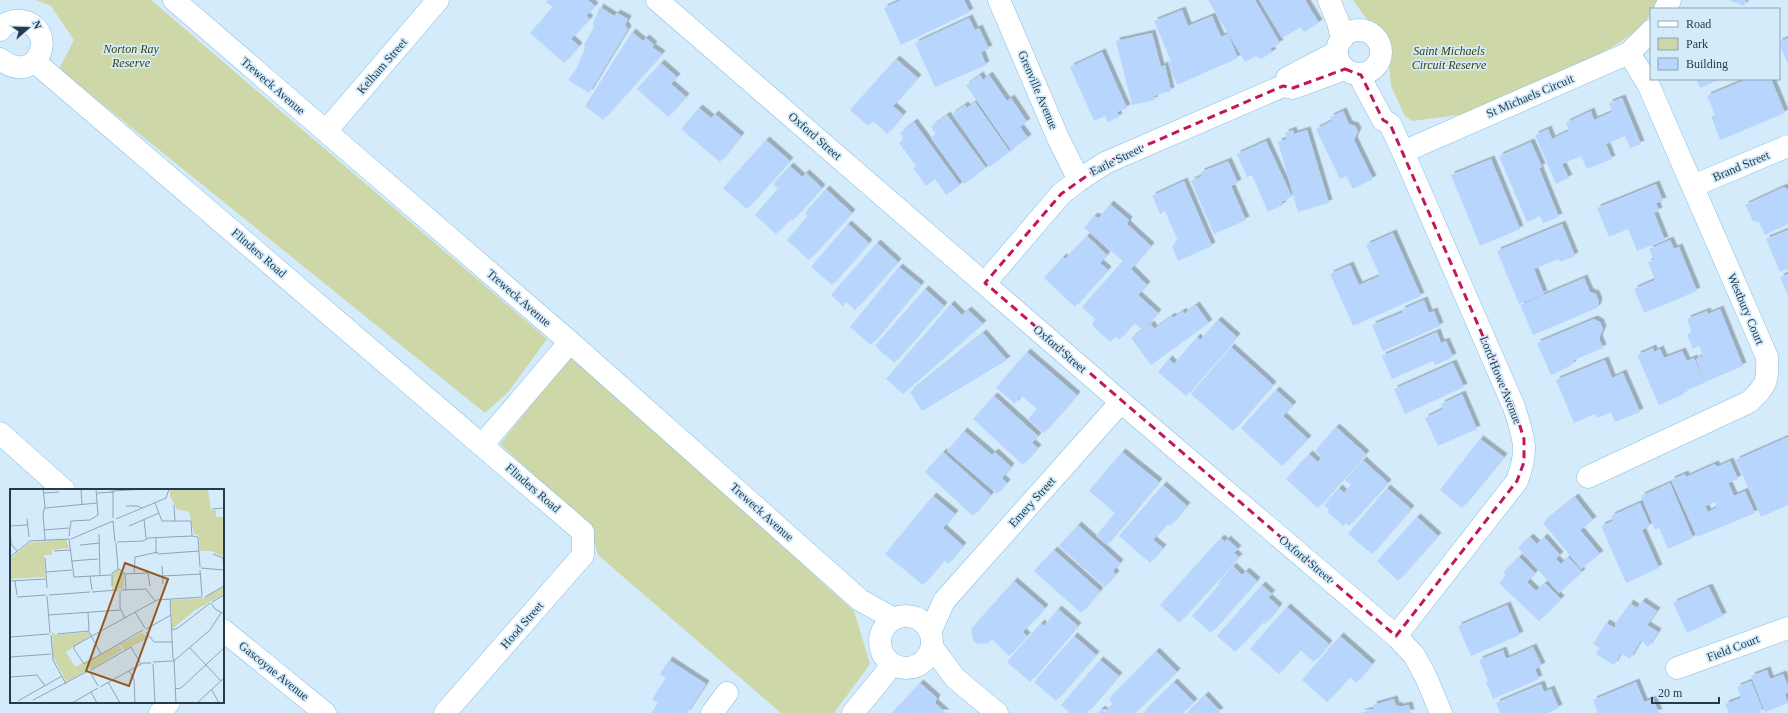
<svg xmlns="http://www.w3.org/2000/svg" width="1788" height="713" font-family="'Times New Roman',serif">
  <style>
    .green { fill: #cdd7a8 }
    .building { fill: #b8d5fe; fill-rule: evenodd; filter: url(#shadow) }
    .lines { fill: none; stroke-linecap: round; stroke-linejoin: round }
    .minor-casing { stroke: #83bee4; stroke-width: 23 }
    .minor { stroke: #fff; stroke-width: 22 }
    .marked { fill: none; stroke: #c2185b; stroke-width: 3; stroke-dasharray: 8 5; stroke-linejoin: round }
    .labels { text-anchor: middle; stroke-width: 3.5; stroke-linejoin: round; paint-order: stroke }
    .park-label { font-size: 12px; font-style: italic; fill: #3a4205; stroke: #d4ebfb }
    .street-label { font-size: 12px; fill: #233b4b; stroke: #d4ebfb }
    .inset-road { fill: none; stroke: #8da5b5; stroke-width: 1 }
    .view { fill: #96561f; fill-opacity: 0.15; stroke: #96561f; stroke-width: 2 }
    .inset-edge { fill: none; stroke: #233b4b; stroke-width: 2 }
  </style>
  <defs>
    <filter id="shadow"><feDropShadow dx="3.5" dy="-3.5" stdDeviation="0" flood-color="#0004"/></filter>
  </defs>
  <rect width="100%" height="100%" fill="#d4ebfb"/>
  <g class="green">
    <polygon points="36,0 151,0 547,339 509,391 485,413 59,69 74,40 51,6"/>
    <path d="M1353,0H1657L1653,9H1651C1651,42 1503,98 1472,111L1458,115L1412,121L1405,116L1391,86L1389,62L1391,50L1388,40L1368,21Z"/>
    <polygon points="571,355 854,611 870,664 834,713 781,713 598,555 590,526 500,444"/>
  </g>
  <g class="building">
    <polygon points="548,0 588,0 595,6 586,16 590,19 571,39 579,46 564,63 530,33 553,7 546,2"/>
    <polygon points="901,0 964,0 970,12 901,45 884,8"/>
    <polygon points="1208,0 1255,0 1280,43 1270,49 1273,52 1261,59 1256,56 1245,62"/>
    <polygon points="1259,0 1305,0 1319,23 1304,32 1301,27 1282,38"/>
    <polygon points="1729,0 1746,0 1744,6"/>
    <polygon points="600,7 614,16 617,13 628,19 625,25 628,29 589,93 568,80 577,68 585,48 584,45 594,27 593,23"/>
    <polygon points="1182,10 1188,26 1212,16 1221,37 1228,34 1238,58 1177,85 1168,63 1171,61 1154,21"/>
    <polygon points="969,18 975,30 979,28 989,49 981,52 986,65 935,87 915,43"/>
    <polygon points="632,32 643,41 646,38 654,45 652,47 662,54 603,120 585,106"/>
    <polygon points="1152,33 1161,67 1165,65 1171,91 1153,96 1155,100 1132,105 1116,41"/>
    <polygon points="1788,38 1788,64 1779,44 1779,42"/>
    <polygon points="1102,52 1127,108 1117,112 1119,117 1108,122 1105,116 1094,121 1070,67"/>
    <polygon points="896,59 918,78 893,106 903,115 887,134 873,121 868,126 850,110"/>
    <polygon points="661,63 677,77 671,84 686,97 668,117 637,89"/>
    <polygon points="980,75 983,80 989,75 1007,101 1011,98 1027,122 1020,127 1028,138 1011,150 966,85"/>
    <polygon points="1696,79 1721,79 1700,88"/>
    <polygon points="1747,79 1771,79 1785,113 1720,140 1711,116 1715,115 1707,96"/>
    <polygon points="1622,98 1641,144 1630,148 1625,136 1606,144 1612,159 1587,169 1581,156 1562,164 1569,178 1556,184 1535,135 1548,129 1552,139 1558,136 1569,131 1566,123 1591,111 1594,120 1612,112 1609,103"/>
    <polygon points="975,102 1010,152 989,167 952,114 965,105 967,108"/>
    <polygon points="699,108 711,118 715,114 741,136 720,162 681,129"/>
    <polygon points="1343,111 1349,124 1355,126 1358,131 1354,140 1373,179 1353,189 1346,176 1340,179 1316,129 1332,121 1330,117"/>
    <polygon points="947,115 986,168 964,184 931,138 936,134 931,127"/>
    <polygon points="914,122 960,185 946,195 935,179 926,186 913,168 916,166 899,143 904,139 900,133"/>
    <polygon points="1293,130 1294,134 1307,130 1329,203 1298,212 1278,142 1287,139 1285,133"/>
    <polygon points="766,140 790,161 747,209 723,188"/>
    <polygon points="1266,141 1292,197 1281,202 1283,205 1268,212 1252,175 1247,177 1237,154"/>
    <polygon points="1531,142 1542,167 1539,168 1559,217 1543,223 1540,216 1527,222 1499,156"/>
    <polygon points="1491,159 1520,229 1480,246 1451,175"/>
    <polygon points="1228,161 1238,183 1231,186 1246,220 1214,234 1191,181 1202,176 1201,172"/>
    <polygon points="790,166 802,177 806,173 822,188 793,220 790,219 776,234 755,215 778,189 773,184"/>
    <polygon points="1184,181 1212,246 1178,261 1172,246 1178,241 1165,211 1160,214 1152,196"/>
    <polygon points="1656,184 1663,201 1656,203 1659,211 1654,213 1665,240 1637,251 1628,229 1609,237 1597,208"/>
    <polygon points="1784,187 1788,190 1788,224 1765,235 1759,222 1753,221 1745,205"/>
    <polygon points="826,189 852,213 809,260 787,240 808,216 805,213"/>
    <polygon points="1110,204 1129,220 1127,224 1151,246 1131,269 1128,266 1147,285 1138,295 1158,313 1143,330 1151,324 1154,329 1172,316 1173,318 1183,311 1184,314 1196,305 1209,323 1151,365 1131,338 1143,330 1134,323 1119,340 1115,336 1110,342 1092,325 1095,319 1082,307 1123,261 1084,228 1094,216 1099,218"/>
    <polygon points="848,224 869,243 832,285 811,267"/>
    <polygon points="1562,224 1575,256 1560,262 1559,259 1534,269 1544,294 1519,304 1497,251"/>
    <polygon points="1788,230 1788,269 1780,272 1766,239"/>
    <polygon points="1393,233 1421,296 1353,326 1330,274 1350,265 1359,285 1380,276 1366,245"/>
    <polygon points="1087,236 1107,255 1100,263 1108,270 1075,307 1044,278 1063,257 1065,259"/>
    <polygon points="1670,240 1674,249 1679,247 1697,291 1644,313 1634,289 1655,280 1648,262 1654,260 1649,249"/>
    <polygon points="877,243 898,262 855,310 846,302 843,306 831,295"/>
    <polygon points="899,267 921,285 871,345 850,327"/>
    <polygon points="1788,274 1788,296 1780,277"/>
    <polygon points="1584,278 1590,292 1596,294 1599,302 1597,308 1533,335 1520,305"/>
    <polygon points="925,289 944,306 894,363 875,346"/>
    <polygon points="1424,300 1429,313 1434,311 1440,326 1383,351 1372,325 1403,312 1401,310"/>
    <polygon points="951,304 962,315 968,310 983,324 903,394 886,379"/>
    <polygon points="1720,309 1743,366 1705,382 1696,359 1703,356 1699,346 1693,349 1687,335 1692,332 1687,319 1707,311 1708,314"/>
    <polygon points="1594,319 1600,322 1603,329 1599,338 1603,348 1574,360 1572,365 1551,375 1537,343"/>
    <polygon points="1218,320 1237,337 1186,396 1158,372 1169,359 1174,364 1197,337 1200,340"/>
    <polygon points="1437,332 1441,343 1446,341 1453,357 1435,365 1433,361 1392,379 1382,356"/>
    <polygon points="983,333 1007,360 922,411 910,392"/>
    <polygon points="1231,347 1273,385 1233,431 1191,394"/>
    <polygon points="1653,348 1654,352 1660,349 1664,358 1682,351 1687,361 1694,358 1705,383 1683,392 1684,394 1659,405 1637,355"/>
    <polygon points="1027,352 1077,395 1044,433 1028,419 1037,409 1021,395 1015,404 996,388"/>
    <polygon points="1605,360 1612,378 1623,373 1640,412 1615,422 1611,412 1597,418 1595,414 1574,423 1556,380"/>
    <polygon points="1453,363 1464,387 1405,414 1394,389"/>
    <polygon points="1276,390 1293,405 1283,416 1308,439 1282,466 1241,428"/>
    <polygon points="1462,394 1477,429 1438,446 1425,418 1443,409 1441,404"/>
    <polygon points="994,396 1038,436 1032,443 1038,448 1023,465 973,419"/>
    <polygon points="1336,427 1366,454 1318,508 1286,479 1309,454 1318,462 1322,457 1315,451"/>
    <polygon points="964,431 992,455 995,452 1011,467 1002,478 1007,483 997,494 947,451"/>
    <polygon points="1788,437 1788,505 1761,517 1736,460"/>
    <polygon points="1480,439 1504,457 1462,508 1440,490"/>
    <polygon points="943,452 991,495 973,516 925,472"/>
    <polygon points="1122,452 1159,482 1107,545 1096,536 1115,513 1089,491"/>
    <polygon points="1363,460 1388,483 1349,526 1346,523 1343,526 1328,512 1329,509 1324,505 1339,488 1344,493 1351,485 1345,480"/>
    <path d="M1730,461L1738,479L1728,483L1734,496L1745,491L1755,513L1697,537L1671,480L1685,474L1686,477L1715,464L1717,467ZM1716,502V508L1708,512L1705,506Z"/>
    <polygon points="1670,483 1693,538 1668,549 1659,528 1655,530 1641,496"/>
    <polygon points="1163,485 1187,506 1170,526 1167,523 1153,540 1163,548 1150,563 1119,536"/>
    <polygon points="1387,488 1411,509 1372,554 1348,534"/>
    <polygon points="933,496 955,514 943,528 963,546 948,564 944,560 923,585 885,554"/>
    <polygon points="1575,497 1593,520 1580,530 1600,554 1581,569 1543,523"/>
    <polygon points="1640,503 1650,526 1642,530 1659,568 1626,583 1601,526 1613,521 1611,516"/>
    <polygon points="1417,517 1438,536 1398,581 1377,561"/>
    <polygon points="1078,525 1120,563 1113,571 1116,574 1105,587 1059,546"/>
    <polygon points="1530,537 1537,544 1544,537 1560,555 1556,559 1561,564 1568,557 1582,572 1559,593 1518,548"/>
    <polygon points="1221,538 1225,542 1227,539 1238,549 1234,553 1239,557 1179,623 1160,605"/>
    <polygon points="1054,550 1100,591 1081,613 1034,571"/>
    <polygon points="1519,557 1535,573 1527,582 1536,591 1545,583 1561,599 1539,621 1499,583 1506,576 1503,573"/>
    <polygon points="1233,566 1242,575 1246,571 1257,581 1211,633 1192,616 1219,585 1218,583"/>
    <polygon points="1014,581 1045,608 1023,632 1027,636 1009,656 992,639 988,643 977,644 973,640 971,629"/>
    <polygon points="1262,585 1272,594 1268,597 1279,607 1265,624 1263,622 1235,652 1217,636"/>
    <polygon points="1709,587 1723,616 1687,633 1673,603"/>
    <polygon points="1642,601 1657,611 1647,625 1658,632 1648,647 1641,640 1630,659 1621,653 1614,665 1596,654 1600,648 1593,644 1606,623 1615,628 1615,624 1630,603 1637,608"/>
    <polygon points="1507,605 1520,635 1471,656 1458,626"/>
    <polygon points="1287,607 1329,644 1314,662 1300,650 1279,674 1250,649"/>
    <polygon points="1058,609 1078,626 1030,682 1007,662 1041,623 1044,626"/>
    <polygon points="1074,636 1096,655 1056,701 1034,682"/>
    <polygon points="1340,636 1372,664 1356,683 1350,677 1327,702 1302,680"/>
    <polygon points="1533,647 1542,666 1535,669 1539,679 1493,699 1486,682 1488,681 1479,660 1503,650 1506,659"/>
    <polygon points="1156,651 1177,672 1135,713 1097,713 1102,709 1105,712 1113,704 1109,699"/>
    <polygon points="669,660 706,684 687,713 651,713 658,703 652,699 666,678 660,674"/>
    <polygon points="1100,660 1119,676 1087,713 1070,713 1061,705"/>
    <polygon points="1767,670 1770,679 1783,674 1788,686 1788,692 1785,694 1788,703 1765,712 1751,676"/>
    <polygon points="1751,681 1762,708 1760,709 1761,713 1729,713 1725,704 1741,698 1737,687"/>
    <polygon points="1174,682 1194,702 1183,713 1143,713"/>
    <polygon points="1636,682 1644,702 1653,699 1659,713 1598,713 1593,700"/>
    <polygon points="920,683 937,698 935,703 946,713 892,713"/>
    <polygon points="1541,684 1544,692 1551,689 1559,708 1548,713 1500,713 1496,703"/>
    <polygon points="1205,695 1220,711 1218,713 1187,713"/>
    <polygon points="1394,699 1396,706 1398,705 1399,707 1409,705 1411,713 1360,713 1374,709 1373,705"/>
  </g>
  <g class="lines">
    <defs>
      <g id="minor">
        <polyline points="174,0 570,342 860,600 894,619"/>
        <polyline points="657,0 1121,402 1396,636 1414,655 1426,677 1441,713"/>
        <polyline points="999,0 1058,138 1079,180"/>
        <polyline points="1329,0 1338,22 1342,39"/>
        <polyline points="1665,9 1670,0"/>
        <circle cx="1359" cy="52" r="22"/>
        <path d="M0,30C5,23 13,19 22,21C60,28 38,89 0,59"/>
        <polyline points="35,62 583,532 583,555 445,713"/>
        <path d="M1361,75L1363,83L1383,120L1390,124L1403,152L1514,407C1524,439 1529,449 1517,481L1396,636"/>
        <polyline points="1287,78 1337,52"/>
        <polyline points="326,131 438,0"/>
        <polyline points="1403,152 1629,53 1651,31"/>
        <polyline points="1693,186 1788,146"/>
        <polyline points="985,283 1061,194 1079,180 1105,163 1283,86 1293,88 1345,69"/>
        <polyline points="0,433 64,490"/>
        <polyline points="483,444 570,342"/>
        <path d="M1588,477L1749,402C1767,385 1768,382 1767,357L1648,84L1629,53"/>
        <circle cx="906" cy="642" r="26"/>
        <polyline points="223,630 325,713"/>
        <polyline points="930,632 944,601 1121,402"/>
        <polyline points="932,647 955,678 997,713"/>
        <polyline points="1677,668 1788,628"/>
        <polyline points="160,713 169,702"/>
        <polyline points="712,713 727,693"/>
        <polyline points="853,713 885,674"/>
      </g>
    </defs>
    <use href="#minor" class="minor-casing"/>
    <use href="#minor" class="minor"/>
  </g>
  <path class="marked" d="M1345,69L1361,75L1383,120L1390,124L1514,407L1524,439V462L1517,481L1396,636L985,283L1061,194L1105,163L1283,86L1293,88Z"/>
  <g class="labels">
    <g class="park-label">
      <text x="131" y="53">Norton Ray<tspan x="131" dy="14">Reserve</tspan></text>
      <text x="1449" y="55">Saint Michaels<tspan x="1449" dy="14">Circuit Reserve</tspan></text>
    </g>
    <g class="street-label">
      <text transform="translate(382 66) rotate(-49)" y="4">Kelham Street</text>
      <text transform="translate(273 86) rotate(41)" y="4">Treweck Avenue</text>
      <text transform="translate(1038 90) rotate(67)" y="4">Grenville Avenue</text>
      <text transform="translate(1530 96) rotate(-23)" y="4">St Michaels Circuit</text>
      <text transform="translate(815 136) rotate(41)" y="4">Oxford Street</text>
      <text transform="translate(1116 160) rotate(-26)" y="4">Earle Street</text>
      <text transform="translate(1741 166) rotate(-23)" y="4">Brand Street</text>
      <text transform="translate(259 253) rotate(41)" y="4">Flinders Road</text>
      <text transform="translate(519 298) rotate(41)" y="4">Treweck Avenue</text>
      <text transform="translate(1746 309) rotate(67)" y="4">Westbury Court</text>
      <text transform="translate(1060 349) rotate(41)" y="4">Oxford Street</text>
      <text transform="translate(1501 380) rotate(68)" y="4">Lord Howe Avenue</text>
      <text transform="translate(533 488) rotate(41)" y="4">Flinders Road</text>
      <text transform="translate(1032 502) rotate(-48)" y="4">Emery Street</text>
      <text transform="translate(762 512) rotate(42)" y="4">Treweck Avenue</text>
      <text transform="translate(1306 559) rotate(40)" y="4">Oxford Street</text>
      <text transform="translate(522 625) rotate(-49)" y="4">Hood Street</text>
      <text transform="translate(1733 648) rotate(-21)" y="4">Field Court</text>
      <text transform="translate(274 671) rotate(39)" y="4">Gascoyne Avenue</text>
    </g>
  </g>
  <g transform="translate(10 489)">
    <rect width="214" height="214" fill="#d4ebfb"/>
    <path d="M160,0H198L201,21H206V28H213L214,68L201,62H190L189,47L184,45L179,23L167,20L160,7ZM56,50L59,59L42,61V66H34L35,88L0,90V70L19,54ZM107,80L114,84V99L102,101V86ZM214,98V105L185,121L162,140L161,111L193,109ZM42,143L46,146L78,143L80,147L56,163L65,178L109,156L112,161L82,180L78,179L76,182L56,193L43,167ZM132,144L139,149L114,161L110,155Z" fill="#cdd7a8"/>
    <path class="inset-road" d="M33,0L35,17L33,25L35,51M71,0L72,15M103,2L137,0M34,4L49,3M87,4L104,3L101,2M103,4V29M145,14L152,32H181L182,47L188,48L190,78M164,16L165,32M116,17H128L132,19M35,19L87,14M202,20L214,19M17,30L19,48M106,30L156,9L159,0M134,30L136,49M103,32L105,53M0,37L1,55L7,62M0,37L17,36M119,37L149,24M34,41L59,39M89,45L90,86M59,47L61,32L80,31L88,26L86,0M138,49L182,47M146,49V63M59,50L64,88L101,86M61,50L103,32M107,53L133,52L138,49L136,51M106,54L108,80M70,56L90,54M44,62L61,61M148,65L189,62M203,65L213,69L214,86M0,68L20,52L59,50M35,69L37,99M61,72L88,70M152,77L153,95M191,79L214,81M190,81L192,107M36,83L62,81M124,84L125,68L148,63L146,65M115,85L138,84L140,97M80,87L82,101M153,87L191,85M0,92L36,90M5,92L7,106M102,97V84L109,80L115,85L116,101M111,101L136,100L145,112M110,102V119L115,129M82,103L108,101M39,106L80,103M37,107L40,144M7,108L36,106M195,108L214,97M160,110L163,170M202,113L214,106M201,114L205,120L214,125M78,123L79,143L91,165M125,123L135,139M38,126L111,121M136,140L161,126M133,141L74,175L64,160V157L147,111L192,108M162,141L168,139L200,114M136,143L144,153H162M47,145L79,142M41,146L43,171L56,195M0,148L39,145M180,159L211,192M0,168L41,165M165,171L200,141L211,124M143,173L162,172M163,173L164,170L166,214M143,175L145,214M81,181L121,158L131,175M119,182L124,190L125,214M80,183L88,197M0,188L27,186L35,197M98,193L110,214M90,198L133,174H141M165,200L171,199L214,159M202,201L209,214M81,203L87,214M23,211L78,182M8,212L52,187M62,214L88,199M187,214L214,189"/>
    <path class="view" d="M115,74L158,90L119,197L76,182Z"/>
    <rect width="214" height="214" class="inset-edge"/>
  </g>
  <rect x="1650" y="8" width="130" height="72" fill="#d4ebfb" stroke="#8da5b5"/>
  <rect x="1658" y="21" width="20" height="6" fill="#ffffff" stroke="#8da5b5"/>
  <text x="1686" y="28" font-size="12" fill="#233b4b">Road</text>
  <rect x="1658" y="38" width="20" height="12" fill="#cdd7a8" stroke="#8da5b5"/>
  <text x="1686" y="48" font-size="12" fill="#233b4b">Park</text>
  <rect x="1658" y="58" width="20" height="12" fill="#b8d5fe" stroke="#8da5b5"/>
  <text x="1686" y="68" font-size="12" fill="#233b4b">Building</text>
  <g transform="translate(28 28) rotate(70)" stroke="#d4ebfb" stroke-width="3" paint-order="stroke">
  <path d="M0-3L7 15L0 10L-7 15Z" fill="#233b4b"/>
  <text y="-6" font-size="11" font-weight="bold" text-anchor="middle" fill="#233b4b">N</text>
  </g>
  <path d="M1652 697v6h67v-6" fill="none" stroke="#233b4b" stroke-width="2"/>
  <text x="1658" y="697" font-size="12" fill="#233b4b" stroke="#d4ebfb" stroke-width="3" paint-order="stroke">20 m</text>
</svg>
